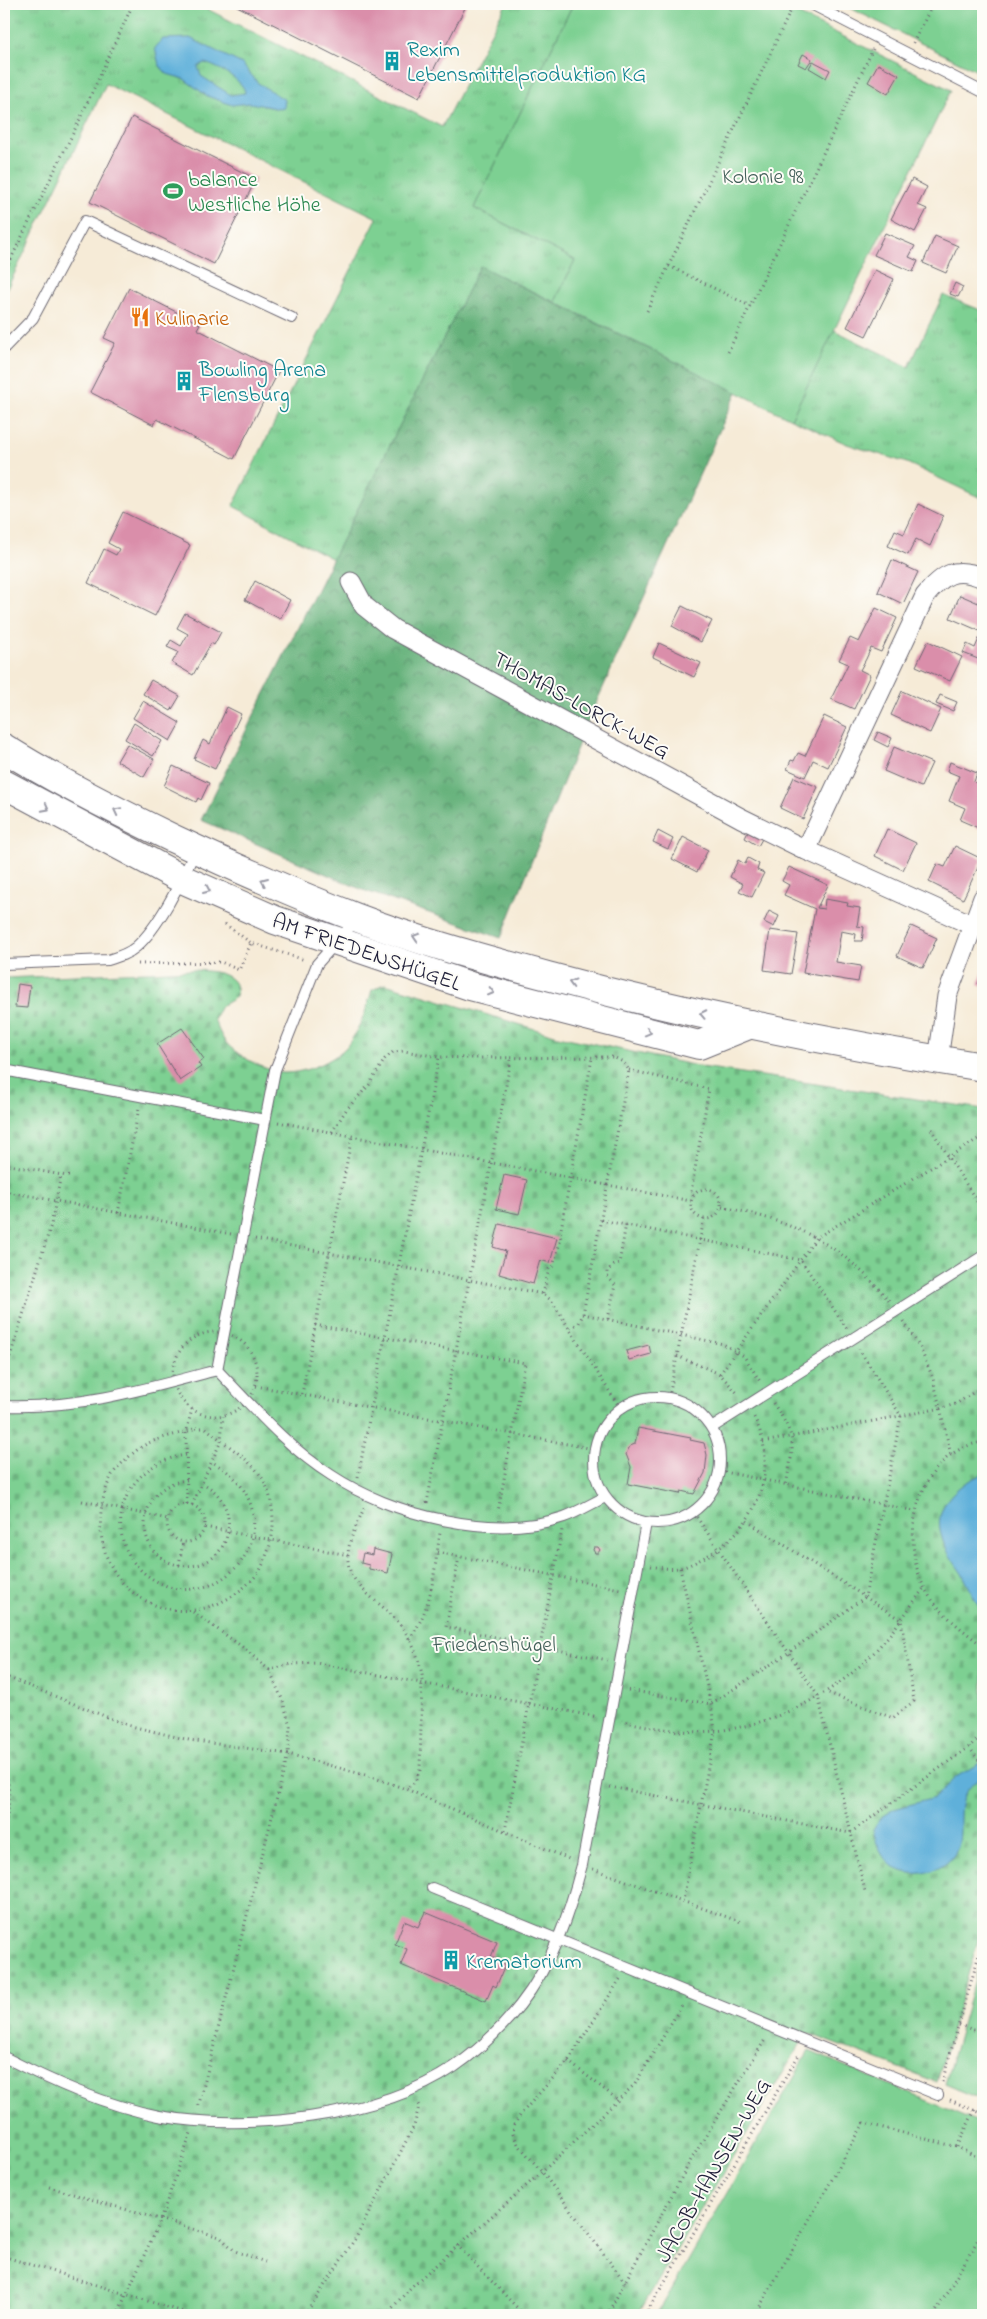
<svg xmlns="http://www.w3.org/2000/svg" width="987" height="2319" font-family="'Indie Flower',sans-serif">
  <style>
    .grass { fill: url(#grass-tufts); stroke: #507966 }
    .forest { fill: url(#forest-crowns); stroke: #446a5c }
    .cemetery { fill: url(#cemetery-stones); stroke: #507966 }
    .garden { fill: #7dd092; stroke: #507966 }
    .water { fill: #5fb0da; stroke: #40698a; fill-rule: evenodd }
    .building { fill: #da8eaa }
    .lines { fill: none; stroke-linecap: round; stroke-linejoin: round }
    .lane-casing { stroke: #6c6872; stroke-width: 12 }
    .street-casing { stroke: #6c6872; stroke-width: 21 }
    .primary-casing { stroke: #6c6872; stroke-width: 30 }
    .path { stroke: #6c6872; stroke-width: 3; stroke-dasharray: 1 4; stroke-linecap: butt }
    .lane { stroke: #fff; stroke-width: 10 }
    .street { stroke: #fff; stroke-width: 19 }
    .primary { stroke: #fff; stroke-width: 28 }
    .oneway { stroke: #9c9ca7 }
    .labels { text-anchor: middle; stroke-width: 4; stroke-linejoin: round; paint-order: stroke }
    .culture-label { font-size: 22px; fill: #0d838f; stroke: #fdfcf7; text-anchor: start }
    .park-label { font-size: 22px; fill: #425f59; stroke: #fdfcf7 }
    .leisure-label { font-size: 22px; fill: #27864d; stroke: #fdfcf7; text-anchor: start }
    .food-label { font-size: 22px; fill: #c56008; stroke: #fdfcf7; text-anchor: start }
    .street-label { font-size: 22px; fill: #22223b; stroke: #fdfcf7 }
  </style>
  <defs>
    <pattern id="grass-tufts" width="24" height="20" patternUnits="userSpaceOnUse" patternTransform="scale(1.25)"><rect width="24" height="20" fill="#7dd092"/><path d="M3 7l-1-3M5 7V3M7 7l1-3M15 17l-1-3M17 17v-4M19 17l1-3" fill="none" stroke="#6cb27f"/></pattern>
    <pattern id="forest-crowns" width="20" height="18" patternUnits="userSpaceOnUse" patternTransform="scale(1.25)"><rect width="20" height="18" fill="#66b27c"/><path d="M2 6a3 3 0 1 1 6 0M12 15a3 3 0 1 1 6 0" fill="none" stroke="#549067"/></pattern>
    <pattern id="cemetery-stones" width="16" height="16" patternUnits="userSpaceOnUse" patternTransform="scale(1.25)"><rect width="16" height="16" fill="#7dd092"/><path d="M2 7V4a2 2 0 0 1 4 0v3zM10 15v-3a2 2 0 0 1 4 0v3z" fill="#6cb27f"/></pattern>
  </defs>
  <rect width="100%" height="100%" fill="#fdfcf7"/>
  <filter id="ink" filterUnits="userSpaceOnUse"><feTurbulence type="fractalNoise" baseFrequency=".02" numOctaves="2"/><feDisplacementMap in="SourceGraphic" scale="10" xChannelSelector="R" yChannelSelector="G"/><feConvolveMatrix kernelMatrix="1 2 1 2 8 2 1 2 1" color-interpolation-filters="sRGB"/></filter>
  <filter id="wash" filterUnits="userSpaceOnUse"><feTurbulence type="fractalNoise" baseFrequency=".0096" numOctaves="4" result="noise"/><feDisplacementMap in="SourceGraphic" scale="20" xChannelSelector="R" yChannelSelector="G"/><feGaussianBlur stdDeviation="1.12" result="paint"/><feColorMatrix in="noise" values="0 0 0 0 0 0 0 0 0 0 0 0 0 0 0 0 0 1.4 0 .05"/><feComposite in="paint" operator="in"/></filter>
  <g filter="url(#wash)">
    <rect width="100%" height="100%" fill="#f6ebd7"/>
    <g class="grass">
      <polygon points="4,4 197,4 442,127 506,4 573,4 474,208 575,260 555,302 480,267 333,559 233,506 377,218 106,84 4,295"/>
      <polygon points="943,295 983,311 983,499 907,463 847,444 791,419 834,330 909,367"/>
    </g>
    <polygon class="forest" points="480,266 737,392 587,723 501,938 363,890 201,820"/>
    <path class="cemetery" d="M194,970C211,971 241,972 236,997L221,1006L214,1019C217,1026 220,1034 224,1040C233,1054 267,1072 284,1073C305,1073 333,1062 347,1046C360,1029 366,1011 372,990L385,984L558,1036L702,1067L983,1109V1923L937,2082L807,2033L643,2306L635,2315H4V978Z"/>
    <g class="garden">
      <polygon points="573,4 778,4 951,90 791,419 555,302 575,260 474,208"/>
      <polygon points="842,4 983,4 983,74"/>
      <polygon points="983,1951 983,2100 945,2084"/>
      <polygon points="809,2051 983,2124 983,2315 657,2315"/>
    </g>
    <g class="water">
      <path d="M190,38L242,64L258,83L285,100L284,108L280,109L250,103L232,105L207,96L184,79L167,74L159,65L155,48L163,39ZM204,63C215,65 245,81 245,93L231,95L201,76L198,67Z"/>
      <path d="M983,1474V1613C975,1601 970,1588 963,1575C955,1563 946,1552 942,1538C931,1507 957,1484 983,1474Z"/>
      <path d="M983,1761V1776C979,1780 973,1784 969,1788C952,1807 967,1836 954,1855C941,1874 907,1881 889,1863C879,1853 876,1842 873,1829L881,1817L894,1809L934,1798L956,1777Z"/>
    </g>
    <g id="blocks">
      <g class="building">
        <polygon points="233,4 467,4 419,98"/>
        <polygon points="803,54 812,59 806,68 798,64"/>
        <polygon points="813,61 830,70 826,78 809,68"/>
        <polygon points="878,64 899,75 888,94 868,82"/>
        <polygon points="132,117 256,179 214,264 90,202"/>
        <polygon points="912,179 927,187 918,205 927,209 915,232 891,219"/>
        <polygon points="885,233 915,246 909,257 918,261 913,272 874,255"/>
        <polygon points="935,236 958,246 946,273 923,263"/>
        <polygon points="875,270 894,279 866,336 847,327"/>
        <polygon points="955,283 963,287 958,297 950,294"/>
        <polygon points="129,288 200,324 197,329 279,371 234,459 157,419 154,425 90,392 115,343 104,338"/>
        <polygon points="918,504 943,516 930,546 916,539 908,555 888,546 895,530 904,534"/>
        <polygon points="123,512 190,545 155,616 88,583 104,549 116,555 119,549 108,543"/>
        <polygon points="892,560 918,572 903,604 878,592"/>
        <polygon points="255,581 290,600 280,619 245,600"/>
        <polygon points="960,595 983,605 983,661 963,653 967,644 975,648 982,632 950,618"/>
        <polygon points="682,606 712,621 701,642 672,626"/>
        <polygon points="876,608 897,618 881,652 871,648 866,659 860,670 870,675 854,709 831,699 848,664 839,660 850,638 859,642"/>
        <polygon points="185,613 221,632 214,645 211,643 193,675 172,663 178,652 167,647 171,640 181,646 188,634 177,628"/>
        <polygon points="928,641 962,657 950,681 916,666"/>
        <polygon points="659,643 701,663 694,677 653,657"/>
        <polygon points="151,680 180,696 171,711 143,694"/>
        <polygon points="902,691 941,709 930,733 891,715"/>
        <polygon points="940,695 957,702 953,711 936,704"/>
        <polygon points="143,701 180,723 170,741 133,718"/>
        <polygon points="227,707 241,714 215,769 194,759 203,740 210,744"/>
        <polygon points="824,716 847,727 828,767 813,760 805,777 787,769 791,760 794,761 798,753 805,756"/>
        <polygon points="134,723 162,741 153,756 125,739"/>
        <polygon points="878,732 892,738 888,747 874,740"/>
        <polygon points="127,744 154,759 144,777 117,761"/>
        <polygon points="894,747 932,763 921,787 884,771"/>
        <polygon points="950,762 977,773 974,782 983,786 983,830 960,820 965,808 949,801 959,776 947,771"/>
        <polygon points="173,766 209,783 201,800 198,798 196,802 164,786"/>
        <polygon points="794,777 818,787 803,819 780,808"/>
        <polygon points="887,829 916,843 903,870 875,856"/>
        <polygon points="658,831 673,839 668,849 653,842"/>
        <polygon points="748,832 762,839 758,846 745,838"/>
        <polygon points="683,837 708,850 697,872 672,859"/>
        <polygon points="955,846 982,859 963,899 929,882 937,864 945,867"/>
        <polygon points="748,858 759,864 757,870 764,873 752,897 739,891 743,884 730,877 738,860 745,864"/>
        <polygon points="789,867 828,885 817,908 824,909 825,899 848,903 847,906 860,908 857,926 864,927 862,941 855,941 856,934 841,931 836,962 861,966 858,982 803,973 815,909 784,895 789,885 782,881"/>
        <polygon points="769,911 779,916 774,927 764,922"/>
        <polygon points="911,926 937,938 923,968 897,956"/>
        <polygon points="770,930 798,934 791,974 764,970"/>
        <polygon points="983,972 983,986 978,984"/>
        <polygon points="18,984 30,986 27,1008 15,1007"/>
        <polygon points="182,1028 204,1059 198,1063 201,1067 180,1081 157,1044"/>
        <polygon points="504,1175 527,1180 519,1214 496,1209"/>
        <polygon points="499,1224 557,1238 550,1263 540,1260 533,1284 499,1274 506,1251 493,1247"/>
        <polygon points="649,1345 651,1354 629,1360 626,1351"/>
        <polygon points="638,1428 691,1438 690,1440 704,1443 707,1455 705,1473 694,1494 681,1491 680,1494 628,1484 631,1467 626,1454 630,1446 635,1444"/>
        <polygon points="594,1547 598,1547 600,1550 598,1553 595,1553 593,1550"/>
        <polygon points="373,1549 392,1554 388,1573 369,1569 369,1565 361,1563 363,1553 372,1555"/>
        <polygon points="425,1912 497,1942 491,1957 506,1963 496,1987 493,1985 486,2001 401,1965 407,1949 395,1944 404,1921 418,1927"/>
      </g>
    </g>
  </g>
  <g filter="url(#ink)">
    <use href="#blocks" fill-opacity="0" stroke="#6c6872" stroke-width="1"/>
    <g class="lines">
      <defs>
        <g id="lane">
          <polyline points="811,4 983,92"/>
          <polyline points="4,348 33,318 85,221 292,318"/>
          <path d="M4,964L108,960C118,957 128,954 136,947C160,926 182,879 196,850"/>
          <polyline points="4,1070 265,1120"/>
          <path d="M217,1370C253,1407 287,1447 331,1475C391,1515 493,1541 564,1517C578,1512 591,1504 605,1497"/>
          <circle cx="657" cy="1460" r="63"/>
          <path d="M4,1406C77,1409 146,1389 217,1370L275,1070L317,964L357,919"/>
          <polyline points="713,1427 983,1256"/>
          <polyline points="432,1888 938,2095"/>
          <path d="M4,2057C53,2082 104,2105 159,2116C246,2132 379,2118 454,2067C479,2050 501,2029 520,2005C552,1965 569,1914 582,1865L646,1523"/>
        </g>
        <g id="street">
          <polyline points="351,582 364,606 393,629 741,818 806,850 972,925"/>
          <path d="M806,850L925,596C943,574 955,566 983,578"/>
          <polyline points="938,1060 947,996 983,898"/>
        </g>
        <g id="primary">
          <path d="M4,748C58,782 116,811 174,839C234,867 294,894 355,917C420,942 488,960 555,978C696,1016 839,1044 983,1067"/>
          <polyline points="4,784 182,879 275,920 470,986 699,1045 751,1024"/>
        </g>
      </defs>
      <use href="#lane" class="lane-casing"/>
      <use href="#street" class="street-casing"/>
      <use href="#primary" class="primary-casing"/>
      <g class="path">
        <polyline points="913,43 933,4"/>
        <polyline points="669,266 750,306"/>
        <polyline points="4,273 78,123 133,4"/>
        <polyline points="647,311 794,4"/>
        <polyline points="728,352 873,49"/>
        <polyline points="225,924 251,943"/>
        <polyline points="138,964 221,962 239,970 251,943 305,960"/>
        <polyline points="629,1070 709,1089 691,1192 693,1195"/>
        <polyline points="278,1122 691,1201"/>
        <polyline points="931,1129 983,1211"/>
        <polyline points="332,1132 346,1110 369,1085 385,1059 393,1052 404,1051 439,1057 467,1058 613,1057 623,1062 629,1070 583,1314 579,1323 569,1329"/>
        <polyline points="4,1164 72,1177"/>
        <circle cx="706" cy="1204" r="15"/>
        <polyline points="4,1191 231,1234"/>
        <path d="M722,1207C793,1221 842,1243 889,1301"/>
        <polyline points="118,1213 139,1108"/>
        <polyline points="601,1220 801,1260 847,1329"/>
        <polyline points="255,1239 543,1294 551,1300 620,1408"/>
        <polyline points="543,1294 549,1269 553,1266 561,1239 560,1235 592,1058"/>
        <polyline points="583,1314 723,1344 744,1356 761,1383"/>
        <polyline points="608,1319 615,1285 607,1276 607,1271 614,1265 619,1264 626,1224"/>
        <polyline points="904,1322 919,1346 933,1378 951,1455"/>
        <polyline points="315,1325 525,1363 498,1512"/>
        <circle cx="215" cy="1374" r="42"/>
        <polyline points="677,1356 720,1374 739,1395"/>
        <polyline points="720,1374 816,1238 983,1136"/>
        <polyline points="4,1376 51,1225 61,1175"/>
        <polyline points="256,1386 594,1449"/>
        <polyline points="302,1394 352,1136"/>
        <polyline points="669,1397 704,1219"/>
        <path d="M773,1403C798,1440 794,1442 786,1485"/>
        <path d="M196,1428H206C223,1443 244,1455 258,1472C274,1491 277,1529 268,1551C265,1558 263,1566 259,1572C232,1605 189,1622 148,1602C100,1578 89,1520 112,1475C117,1467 128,1457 136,1451C152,1437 177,1436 196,1428Z"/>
        <polyline points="763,1442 942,1408 956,1404 983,1386"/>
        <path d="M983,1442C919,1451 898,1536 924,1587C936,1611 963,1630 983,1646"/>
        <path d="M186,1455C107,1466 96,1565 173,1588C184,1591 199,1589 210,1585C268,1560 268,1490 212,1462"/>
        <polyline points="720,1471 915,1511"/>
        <polyline points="358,1477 439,1057"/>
        <path d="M187,1480C134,1485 131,1557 179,1565C230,1574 248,1506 202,1483"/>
        <polyline points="82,1501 168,1519"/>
        <polyline points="427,1503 511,1059"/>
        <polyline points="187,1504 186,1433 192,1409"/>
        <circle cx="186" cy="1523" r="19"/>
        <polyline points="192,1505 221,1441 223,1416"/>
        <path d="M364,1508C358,1523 348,1540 348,1556C346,1586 382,1602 398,1622C410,1637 419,1656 422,1675L420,1770L415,1782L407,1788"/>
        <polyline points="694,1513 818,1696 865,1891"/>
        <polyline points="747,1521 901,1620 914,1701 893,1718 826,1692"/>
        <polyline points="205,1527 348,1555"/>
        <polyline points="437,1552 620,1589"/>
        <polyline points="459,1557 446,1627 607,1660"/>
        <polyline points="179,1565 183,1542"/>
        <path d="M651,1566C660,1568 670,1569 678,1568C688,1567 699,1560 707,1556C756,1528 781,1470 754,1417"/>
        <polyline points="680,1568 711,1704 715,1731 683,1901"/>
        <polyline points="193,1612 244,1648 269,1670 283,1701 290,1726 288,1754 198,2108"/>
        <path d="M409,1639C433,1609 434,1570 440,1533"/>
        <polyline points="269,1670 291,1664 317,1663 598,1717"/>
        <polyline points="4,1676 127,1725 189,1740 288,1754 369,1776 406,1789 569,1859"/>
        <polyline points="628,1690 711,1704 788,1653 865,1597 901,1416 859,1349"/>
        <path d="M621,1721C652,1727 683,1734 715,1731C775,1725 838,1693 878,1648C895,1630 909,1608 924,1588"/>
        <polyline points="969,1747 983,1766"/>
        <path d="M4,1764C10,1786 11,1806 4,1828"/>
        <polyline points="610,1787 850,1833 969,1747 983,1734"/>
        <polyline points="505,1831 562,1530"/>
        <polyline points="593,1869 741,1922"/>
        <polyline points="620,1979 568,2061 521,2114 514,2125 513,2134 518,2144 542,2172 625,2282"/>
        <polyline points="959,2025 983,2033"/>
        <polyline points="568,2061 618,2100"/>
        <polyline points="942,2082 983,1941"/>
        <polyline points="950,2100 983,2114"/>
        <polyline points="975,2110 957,2147 983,2160"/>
        <polyline points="49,2187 220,2237 235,2251 265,2262"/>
        <polyline points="457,2245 524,2315"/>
        <polyline points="9,2258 193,2315"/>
        <polyline points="117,2315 161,2218 191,2133"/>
        <polyline points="203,2315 219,2311 234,2315"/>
        <polyline points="305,2315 357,2236 414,2126 419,2106 416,2101"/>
        <polyline points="386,2315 412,2286 542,2172 635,2084 682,2005"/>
        <polyline points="607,2315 691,2160 766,2038"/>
        <polyline points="645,2315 800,2053"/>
        <polyline points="755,2315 864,2123 957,2147"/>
        <polyline points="934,2315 983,2231"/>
      </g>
      <use href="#lane" class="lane"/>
      <use href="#street" class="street"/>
      <use href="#primary" class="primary"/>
    </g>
    <defs><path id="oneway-chevron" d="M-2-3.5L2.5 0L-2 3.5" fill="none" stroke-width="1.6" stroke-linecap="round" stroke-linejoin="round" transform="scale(1.25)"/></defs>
    <g class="oneway">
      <use href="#oneway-chevron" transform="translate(46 808) rotate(28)"/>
      <use href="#oneway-chevron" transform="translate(117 811) rotate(-153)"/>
      <use href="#oneway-chevron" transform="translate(264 881) rotate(-157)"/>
      <use href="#oneway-chevron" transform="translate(207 890) rotate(24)"/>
      <use href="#oneway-chevron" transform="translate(416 937) rotate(-162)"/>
      <use href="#oneway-chevron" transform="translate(572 983) rotate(-165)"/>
      <use href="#oneway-chevron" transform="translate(491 992) rotate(14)"/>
      <use href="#oneway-chevron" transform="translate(703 1014) rotate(-168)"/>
      <use href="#oneway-chevron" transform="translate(648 1032) rotate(15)"/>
    </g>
  </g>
  <defs>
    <symbol id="building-bare" viewBox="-9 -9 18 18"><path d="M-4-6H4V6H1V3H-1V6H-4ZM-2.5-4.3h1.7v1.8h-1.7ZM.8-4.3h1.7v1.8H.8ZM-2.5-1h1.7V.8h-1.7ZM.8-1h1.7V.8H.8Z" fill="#0f9aa8" stroke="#fdfcf7" stroke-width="2.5" paint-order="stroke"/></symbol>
    <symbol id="stadium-bare" viewBox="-9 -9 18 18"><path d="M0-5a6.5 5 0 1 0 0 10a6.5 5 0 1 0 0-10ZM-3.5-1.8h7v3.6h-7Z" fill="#2e9e5b" stroke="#fdfcf7" stroke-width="2.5" paint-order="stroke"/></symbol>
    <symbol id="restaurant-bare" viewBox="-9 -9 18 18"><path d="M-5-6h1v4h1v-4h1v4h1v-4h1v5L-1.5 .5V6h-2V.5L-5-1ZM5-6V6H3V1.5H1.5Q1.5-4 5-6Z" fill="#e8710a" stroke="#fdfcf7" stroke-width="2.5" paint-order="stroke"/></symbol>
  </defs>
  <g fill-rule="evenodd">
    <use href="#building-bare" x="378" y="47" width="28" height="28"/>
    <use href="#stadium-bare" x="159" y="177" width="28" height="28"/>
    <use href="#restaurant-bare" x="126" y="303" width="28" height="28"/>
    <use href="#building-bare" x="170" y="367" width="28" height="28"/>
    <use href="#building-bare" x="437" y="1946" width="28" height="28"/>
  </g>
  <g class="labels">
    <g class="culture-label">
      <text x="407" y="56">Rexim<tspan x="407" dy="25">Lebensmittelproduktion KG</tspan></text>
      <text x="199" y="376">Bowling Arena<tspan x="199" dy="25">Flensburg</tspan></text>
      <text x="466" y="1968">Krematorium</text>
    </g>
    <g class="park-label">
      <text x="763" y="183">Kolonie 98</text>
      <text x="494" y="1651">Friedenshügel</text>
    </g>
    <g class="leisure-label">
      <text x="188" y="186">balance<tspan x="188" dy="25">Westliche Höhe</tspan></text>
    </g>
    <g class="food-label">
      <text x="155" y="325">Kulinarie</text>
    </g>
    <g class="street-label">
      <text transform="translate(582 704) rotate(29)" y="8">THOMAS-LORCK-WEG</text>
      <text transform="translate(367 951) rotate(19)" y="8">AM FRIEDENSHÜGEL</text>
      <text transform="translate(712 2170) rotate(-60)" y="8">JACOB-HANSEN-WEG</text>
    </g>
  </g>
  <rect width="987" height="2319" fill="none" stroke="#fdfcf7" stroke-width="20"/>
</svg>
